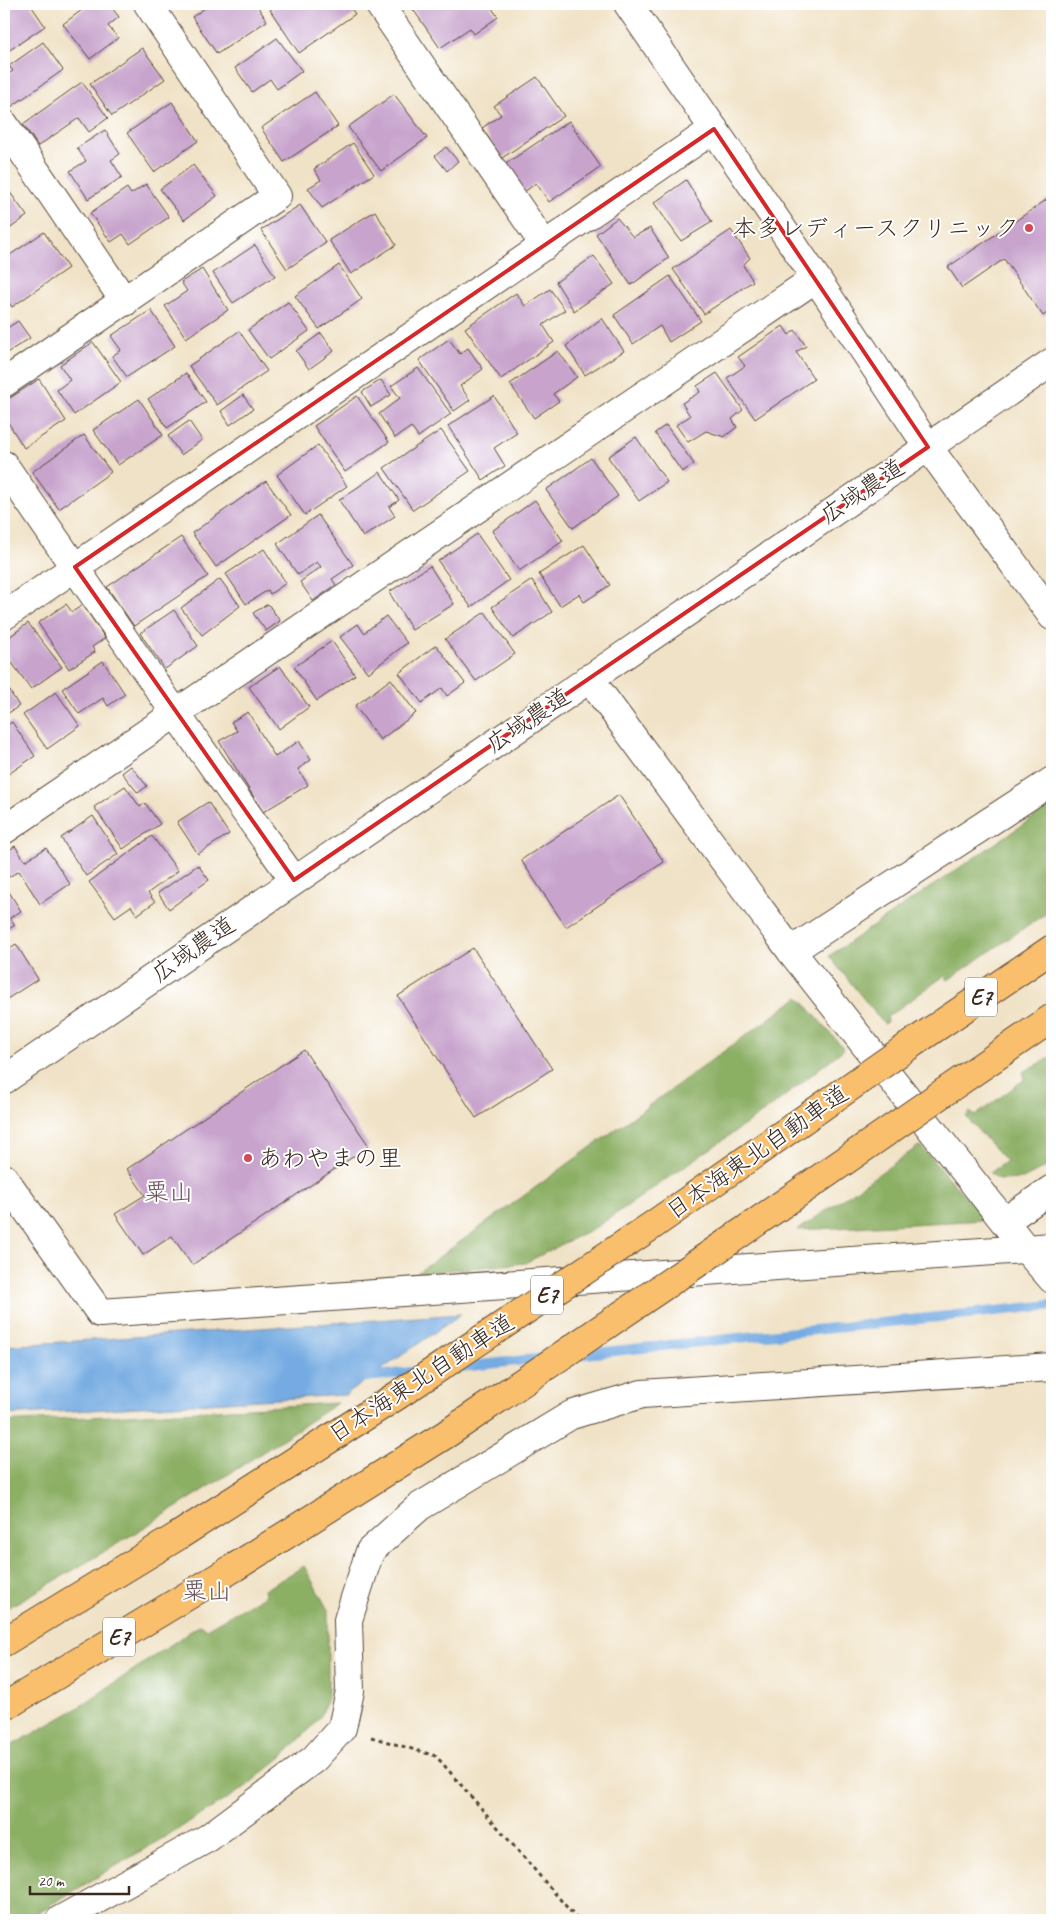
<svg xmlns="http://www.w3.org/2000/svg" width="1056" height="1924" font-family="Caveat,'Klee One',sans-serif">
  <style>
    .forest { fill: #8baf63; stroke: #636c40 }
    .water { fill: #74abe2; stroke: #586a80 }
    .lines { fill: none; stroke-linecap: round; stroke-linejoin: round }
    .stream { stroke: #74abe2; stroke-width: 10 }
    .building { fill: #c8a4cd }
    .minor-casing { stroke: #564637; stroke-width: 30 }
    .tertiary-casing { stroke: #564637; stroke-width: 30 }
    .motorway-casing { stroke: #564637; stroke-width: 30 }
    .path { stroke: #564637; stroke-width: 3; stroke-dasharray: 4 4; stroke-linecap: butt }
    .minor { stroke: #fff; stroke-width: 28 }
    .tertiary { stroke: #fff; stroke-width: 28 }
    .motorway { stroke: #f9bf6d; stroke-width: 28 }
    .motorway-bridge-casing { stroke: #564637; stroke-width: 30; stroke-linecap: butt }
    .motorway-bridge { stroke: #f9bf6d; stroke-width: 28 }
    .marked { fill: none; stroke: #d62828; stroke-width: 4; stroke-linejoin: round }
    .poi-dot { fill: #d1495b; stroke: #fff; stroke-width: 2 }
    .labels { text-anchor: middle; stroke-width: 4; stroke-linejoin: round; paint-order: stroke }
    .shield { fill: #fff; stroke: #766a62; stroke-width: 1 }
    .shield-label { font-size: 22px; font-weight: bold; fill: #3b2a1e }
    .poi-label { font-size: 24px; fill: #3b2a1e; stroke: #fff; text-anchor: end }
    .street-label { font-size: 24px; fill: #3b2a1e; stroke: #fff }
    .neighbourhood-label { font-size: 25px; fill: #6c555b; stroke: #fff }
  </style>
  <rect width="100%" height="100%" fill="#fff"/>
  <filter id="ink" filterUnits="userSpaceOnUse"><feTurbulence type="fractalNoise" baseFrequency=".02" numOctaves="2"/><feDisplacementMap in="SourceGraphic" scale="10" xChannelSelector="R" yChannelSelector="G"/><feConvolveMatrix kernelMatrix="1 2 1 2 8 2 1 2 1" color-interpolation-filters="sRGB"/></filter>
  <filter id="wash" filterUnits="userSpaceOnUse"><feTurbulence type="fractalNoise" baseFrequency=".0096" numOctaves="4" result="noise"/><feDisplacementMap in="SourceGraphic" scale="20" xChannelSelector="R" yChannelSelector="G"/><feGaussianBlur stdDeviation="1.12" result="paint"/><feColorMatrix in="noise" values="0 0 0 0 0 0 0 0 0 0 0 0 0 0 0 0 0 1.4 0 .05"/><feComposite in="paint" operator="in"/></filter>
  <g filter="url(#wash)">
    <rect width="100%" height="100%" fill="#f0e2c6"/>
    <g class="forest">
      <polygon points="1052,805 1052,909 948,980 944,976 887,1017 887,1022 884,1024 829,956"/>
      <polygon points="799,997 844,1049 771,1107 598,1226 525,1263 417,1273"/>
      <polygon points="1052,1057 1052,1164 1023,1179 999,1180 990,1173 1006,1161 966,1117 970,1112 975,1116 1025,1079 1023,1072"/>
      <polygon points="920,1146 986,1220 798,1230 919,1146"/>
      <path d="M337,1403C228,1476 118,1546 4,1610V1422Z"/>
      <polygon points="304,1566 328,1610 328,1694 322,1714 311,1728 283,1756 244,1788 178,1829 25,1920 4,1920 4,1750 76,1709 200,1625 206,1629 266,1595 264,1590"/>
    </g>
    <polygon class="water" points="461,1314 345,1395 4,1415 4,1346"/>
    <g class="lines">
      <g class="stream">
        <polyline points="576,1355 1052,1305"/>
        <polyline points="452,1368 544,1358"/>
        <polyline points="357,1378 420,1371"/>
      </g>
    </g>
    <g id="blocks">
      <g class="building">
        <polygon points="4,4 30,4 45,26 4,54"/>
        <polygon points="90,4 109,4 119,17 108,26 118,38 90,59 63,24"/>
        <polygon points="211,4 256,4 267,21 217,54 192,17"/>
        <polygon points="279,4 348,4 355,14 299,53 270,10"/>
        <polygon points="413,4 489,4 498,17 474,34 470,28 440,48 410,5"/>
        <polygon points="277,38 302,71 277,89 270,79 252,92 235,68"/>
        <polygon points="43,42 63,70 11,107 4,97 4,77 13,71 9,66"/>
        <polygon points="142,48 165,79 112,116 90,84"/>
        <polygon points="537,77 564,116 502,158 482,128 501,115 494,106"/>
        <polygon points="82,82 108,118 89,132 79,118 38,146 23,124"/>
        <polygon points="315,92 338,126 284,162 261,128"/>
        <polygon points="394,94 427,138 381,171 348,127"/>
        <polygon points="172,102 198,141 154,172 127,133"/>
        <polygon points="569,121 601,167 549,202 536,183 523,193 504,165"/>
        <polygon points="105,130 120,154 111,160 122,177 88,199 70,171 86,161 77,148"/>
        <polygon points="353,143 374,174 322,208 308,188 321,180 314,169"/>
        <polygon points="446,147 458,161 447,171 435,156"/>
        <polygon points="193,165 217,196 184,220 160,189"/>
        <polygon points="686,180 712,222 681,241 654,203"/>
        <polygon points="4,184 27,216 4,233"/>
        <polygon points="146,184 169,217 130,244 123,234 111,242 90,213 127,188 131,194"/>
        <polygon points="1052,196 1052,309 1043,316 1004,259 962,288 948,267"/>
        <polygon points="300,205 326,243 287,269 261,230"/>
        <polygon points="375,211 396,245 351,274 329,240"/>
        <polygon points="617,218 633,237 650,228 669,258 631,285 596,234"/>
        <polygon points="731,230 750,258 743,265 753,281 704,314 673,269"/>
        <polygon points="44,232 68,268 12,307 4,295 4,259"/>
        <polygon points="255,245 275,276 233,303 213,273"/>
        <polygon points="594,256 614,284 574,311 556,282"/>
        <polygon points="339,265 362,299 319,329 295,296"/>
        <polygon points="202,269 228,310 186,338 165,306 187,291 181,282"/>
        <polygon points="670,276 701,321 669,342 660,326 633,344 614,315"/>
        <polygon points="550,289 565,310 543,325 554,342 501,379 465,328 516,293 525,306"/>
        <polygon points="288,302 309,331 269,359 248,330"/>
        <polygon points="151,310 175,346 127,377 112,356 121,350 111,336"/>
        <polygon points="602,318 624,351 585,375 566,346"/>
        <polygon points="18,321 30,338 5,354 4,330"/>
        <polygon points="783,326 789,335 795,330 806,346 796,352 814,379 755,419 727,378 745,366 738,357"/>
        <polygon points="239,331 267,371 217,405 189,366"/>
        <polygon points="321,333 334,351 309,369 296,351"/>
        <polygon points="449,339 460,354 468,348 483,369 460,386 470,400 454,411 419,360"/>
        <polygon points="93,342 121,382 74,415 57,390 70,380 60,365"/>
        <polygon points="558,351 577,377 553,394 559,401 534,418 510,384"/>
        <polygon points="418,368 451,414 418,437 411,427 395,438 379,414 400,398 391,386"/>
        <polygon points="186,373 206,402 167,428 148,399"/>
        <polygon points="717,373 743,410 732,419 737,427 724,437 706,431 688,442 676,425 690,416 682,403 700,392 697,386"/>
        <polygon points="39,379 66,421 24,448 4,416 4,402"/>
        <polygon points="381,380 391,395 371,407 362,392"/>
        <polygon points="243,395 253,409 230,425 221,411"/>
        <polygon points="357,396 389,442 345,472 314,426"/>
        <polygon points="494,396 517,433 494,448 505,466 483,480 448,426"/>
        <polygon points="139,399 163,435 118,465 93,430"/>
        <polygon points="189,421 202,440 181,455 168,436"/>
        <polygon points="666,425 694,464 682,472 655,433"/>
        <polygon points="441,430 470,471 413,510 384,468"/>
        <polygon points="84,435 111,472 59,509 32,472"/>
        <polygon points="636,437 667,482 639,501 608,457"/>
        <polygon points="318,445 347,486 305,515 277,475"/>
        <polygon points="591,458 618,496 573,528 546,490"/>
        <polygon points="380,472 399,500 389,507 395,516 363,537 339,500"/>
        <polygon points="266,481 291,515 216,567 192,533"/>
        <polygon points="535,500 563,541 519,571 492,531"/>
        <polygon points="318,515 353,565 332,579 336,585 313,601 300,582 321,567 317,562 298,575 277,544"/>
        <polygon points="477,534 509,580 471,607 438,561"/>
        <polygon points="181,537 208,576 134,626 107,587"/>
        <polygon points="584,545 610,585 584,602 579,594 560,606 539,574"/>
        <polygon points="264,549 286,583 270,594 268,590 246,604 226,574"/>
        <polygon points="430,566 454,604 412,630 389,592"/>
        <polygon points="220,579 240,606 202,635 181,608"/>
        <polygon points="532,580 552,612 513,638 492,607"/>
        <polygon points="66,604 72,612 83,605 105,638 92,647 95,652 69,669 38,623"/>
        <polygon points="268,604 280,621 266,631 253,613"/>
        <polygon points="174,610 198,646 165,669 140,633"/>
        <polygon points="485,612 515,654 476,681 445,639"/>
        <polygon points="386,616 407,643 368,673 340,637 358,624 364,633"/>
        <polygon points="28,623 62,667 31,689 4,652 4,641"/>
        <polygon points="332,641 355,675 317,701 294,667"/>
        <polygon points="436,645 465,683 447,696 442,688 422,703 399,673"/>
        <polygon points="103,661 125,694 108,706 103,698 79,714 62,689"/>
        <polygon points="280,666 309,707 279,729 249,687"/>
        <polygon points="391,679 416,713 380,740 355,706"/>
        <polygon points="4,682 19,706 4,716"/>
        <polygon points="56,692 80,726 47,749 23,715"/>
        <polygon points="248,712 275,757 299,741 311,760 298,769 308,785 263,812 219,741 237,731 231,722"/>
        <polygon points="12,722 35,756 4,777 4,727"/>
        <polygon points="131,766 147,786 138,793 122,773"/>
        <polygon points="125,786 140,807 145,803 160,824 123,849 94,807"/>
        <polygon points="619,795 664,862 566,927 521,860"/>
        <polygon points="208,802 229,834 198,854 177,822"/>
        <polygon points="93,816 118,854 86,876 61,838"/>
        <polygon points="152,836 178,871 148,893 155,902 137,915 131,906 115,917 89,882"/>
        <polygon points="15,846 25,861 46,848 70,884 40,904 19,871 7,878 4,873 4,854"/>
        <polygon points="198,865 209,880 169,909 158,893"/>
        <polygon points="4,884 21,911 10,918 15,925 4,932"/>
        <polygon points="16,944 38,979 4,1001 4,952"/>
        <polygon points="473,948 552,1069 476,1118 398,996"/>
        <polygon points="304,1050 369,1146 192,1265 172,1236 143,1255 115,1214 145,1195 127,1169"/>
      </g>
    </g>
  </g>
  <g filter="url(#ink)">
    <use href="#blocks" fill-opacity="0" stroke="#564637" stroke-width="1"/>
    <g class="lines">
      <defs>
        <g id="minor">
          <polyline points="379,4 545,246"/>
          <polyline points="628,4 816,278 928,447 1052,616"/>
          <polyline points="4,124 125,302"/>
          <polyline points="4,383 277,196 148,4"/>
          <polyline points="4,465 176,714 294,880"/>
          <polyline points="4,616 714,129"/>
          <polyline points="589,678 791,951 1025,1248 1052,1279"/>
          <polyline points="4,830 816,278"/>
          <polyline points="791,951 1052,781"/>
          <polyline points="4,1178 100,1313 1052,1247"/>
          <polyline points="1005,1221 1052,1189"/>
          <polyline points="60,1920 208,1838 314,1759 342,1728 350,1691 348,1620 370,1551 419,1507 571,1415 642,1394 1052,1367"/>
        </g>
        <polyline id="tertiary" points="4,1080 1052,362"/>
        <g id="motorway">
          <polyline points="910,1045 1052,949"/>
          <polyline points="950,1088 1052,1018"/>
          <polyline points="4,1642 178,1536"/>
          <polyline points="4,1707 235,1567"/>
        </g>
      </defs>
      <use href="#minor" class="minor-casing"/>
      <use href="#tertiary" class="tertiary-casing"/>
      <use href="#motorway" class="motorway-casing"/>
      <polyline class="path" points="371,1737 436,1756 578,1920"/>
      <use href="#minor" class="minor"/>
      <use href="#tertiary" class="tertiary"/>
      <use href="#motorway" class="motorway"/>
      <defs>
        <g id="motorway-bridge">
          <polyline points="178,1536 398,1395 653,1225 910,1045"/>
          <polyline points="235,1567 448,1433 702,1260 950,1088"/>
        </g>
      </defs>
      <use href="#motorway-bridge" class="motorway-bridge-casing"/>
      <use href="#motorway-bridge" class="motorway-bridge"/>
    </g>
  </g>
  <path class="marked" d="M714,129L928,447L294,880L75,567Z"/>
  <g class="poi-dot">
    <circle cx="1029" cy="228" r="5"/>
    <circle cx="248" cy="1158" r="5"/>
  </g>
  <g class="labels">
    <g class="shield">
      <rect x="965" y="977.5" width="32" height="39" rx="4"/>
      <rect x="531" y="1275.5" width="32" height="39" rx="4"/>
      <rect x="103" y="1617.5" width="32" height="39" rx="4"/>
    </g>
    <g class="shield-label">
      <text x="981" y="1005">E7</text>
      <text x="547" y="1303">E7</text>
      <text x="119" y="1645">E7</text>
    </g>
    <g class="poi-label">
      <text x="1019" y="236">本多レディースクリニック</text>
      <text x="258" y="1166" text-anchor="start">あわやまの里</text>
    </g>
    <g class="street-label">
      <text transform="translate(862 491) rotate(-34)" y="8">広域農道</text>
      <text transform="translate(528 720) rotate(-34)" y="8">広域農道</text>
      <text transform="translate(193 949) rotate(-35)" y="8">広域農道</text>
      <text transform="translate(757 1152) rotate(-35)" y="8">日本海東北自動車道</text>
      <text transform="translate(421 1378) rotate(-33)" y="8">日本海東北自動車道</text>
    </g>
    <g class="neighbourhood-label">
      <text x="169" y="1200">粟山</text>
      <text x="207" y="1599">粟山</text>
    </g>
  </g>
  <rect width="1056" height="1924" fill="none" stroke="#fff" stroke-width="20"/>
  <path d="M30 1886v8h99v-8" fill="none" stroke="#3b2a1e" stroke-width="2.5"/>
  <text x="38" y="1886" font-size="15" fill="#3b2a1e" stroke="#ffffff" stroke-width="4" paint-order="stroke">20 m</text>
</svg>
